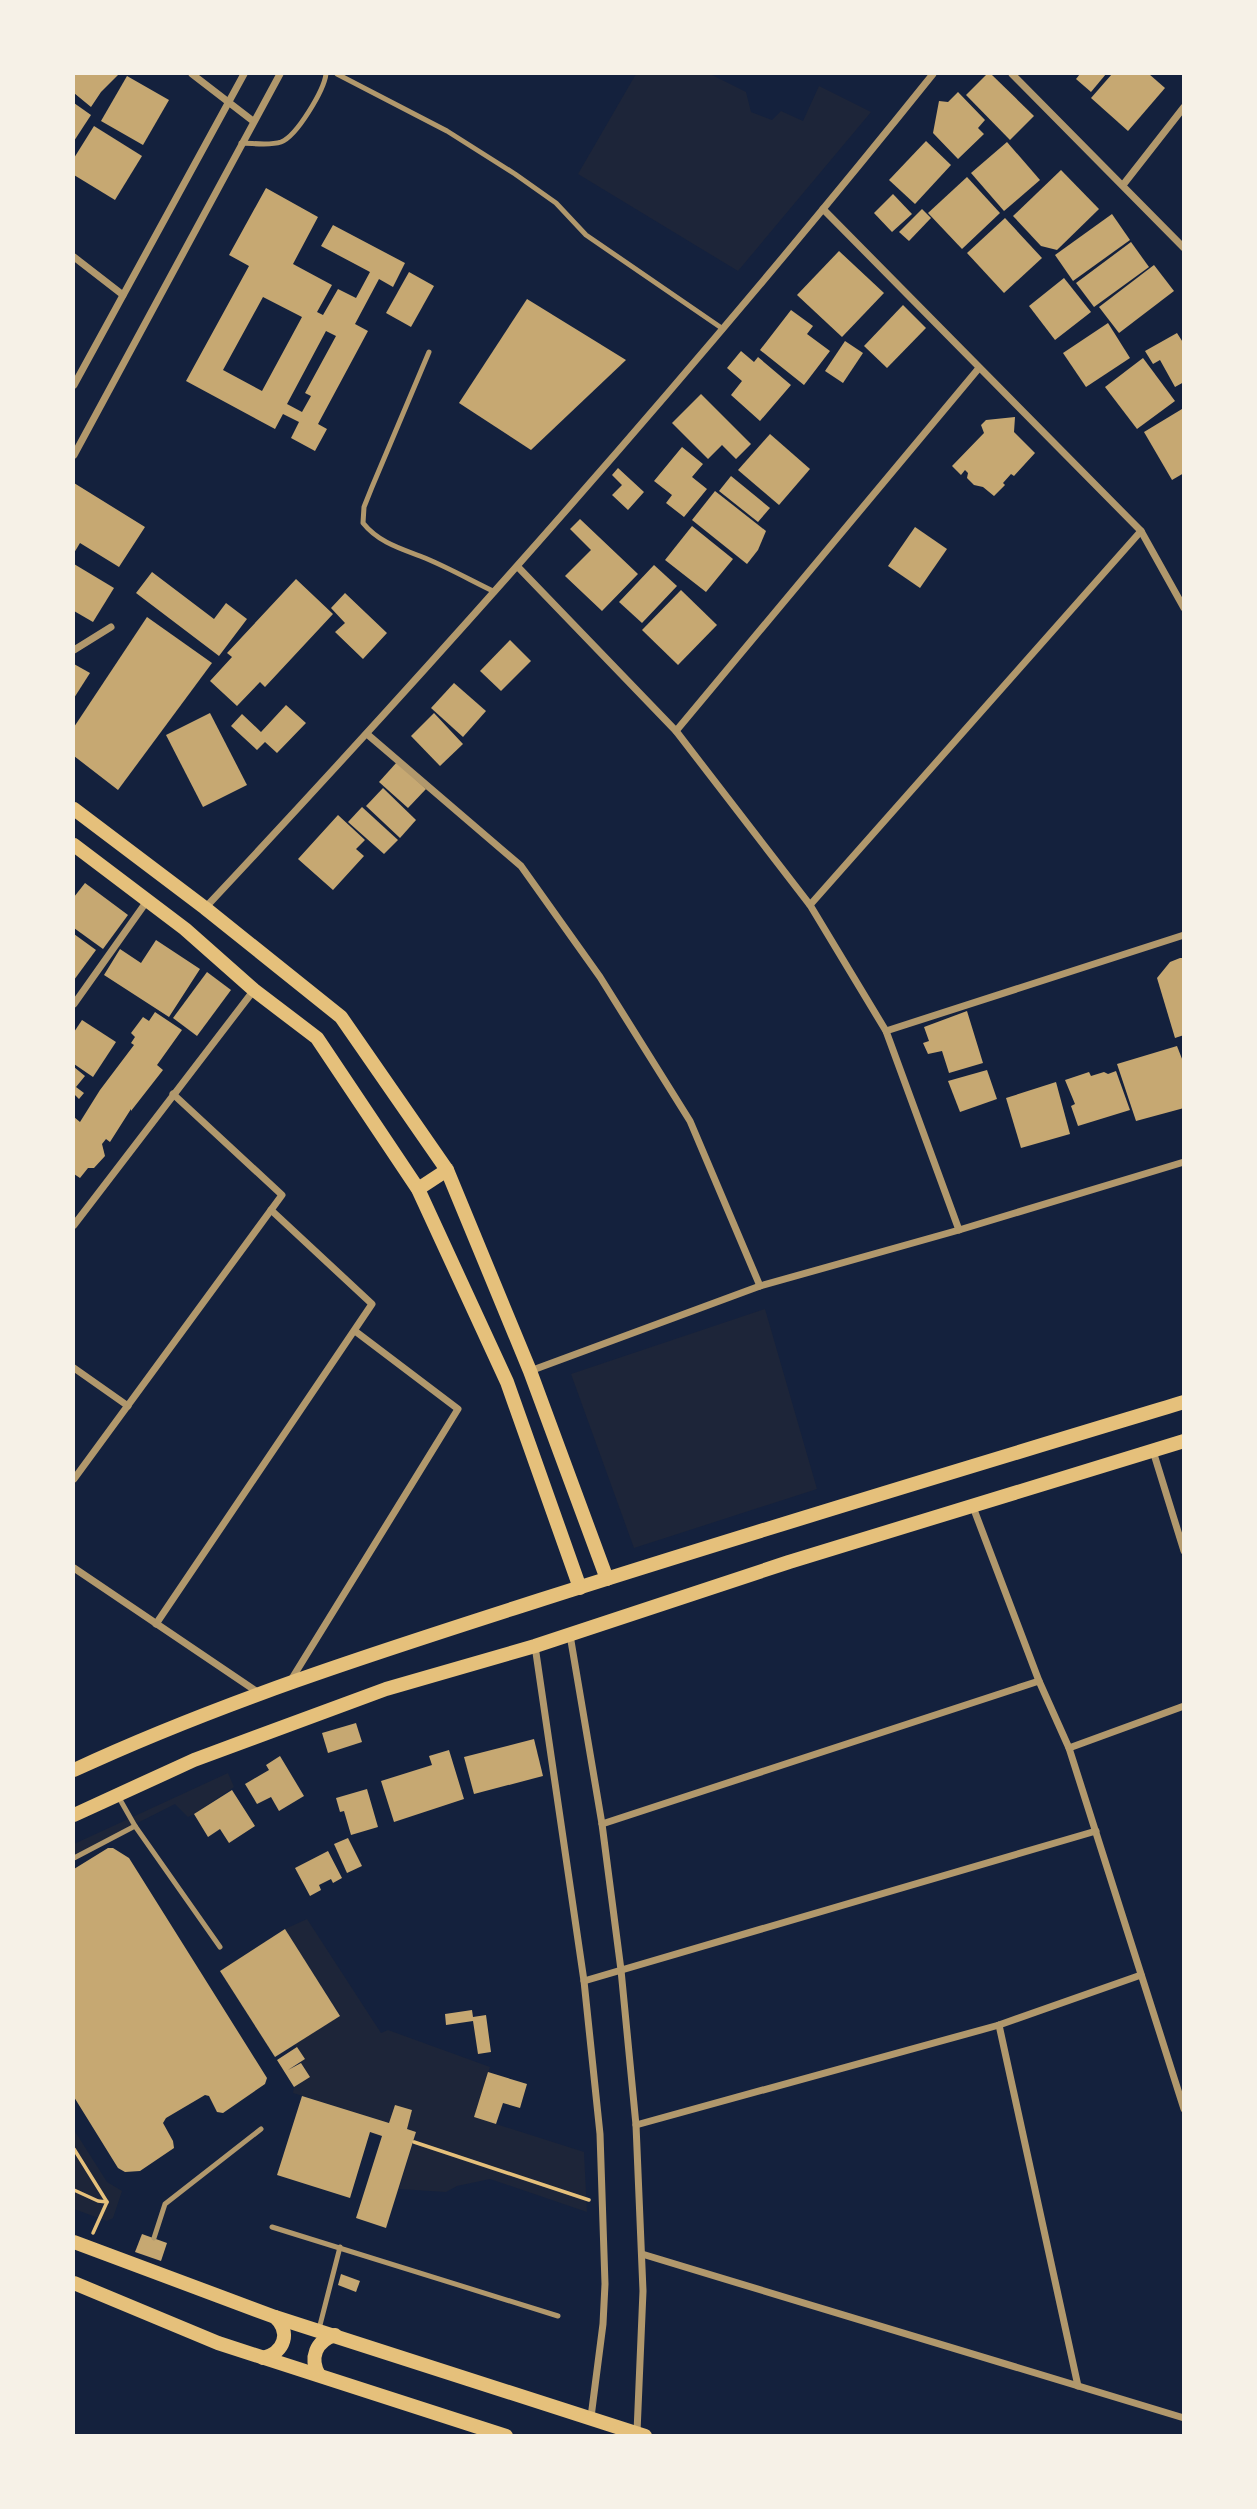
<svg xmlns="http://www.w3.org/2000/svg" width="1257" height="2509" font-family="'Sofia Sans Condensed',sans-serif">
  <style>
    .green { fill: #1d2539 }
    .building { fill: #c6a872; fill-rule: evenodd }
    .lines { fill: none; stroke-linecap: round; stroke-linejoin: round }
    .path { stroke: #e5c07b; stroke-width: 3.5 }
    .service { stroke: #b1986c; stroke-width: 5 }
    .minor { stroke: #b1986c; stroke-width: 7 }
    .secondary { stroke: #e5c07b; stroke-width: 14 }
  </style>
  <rect width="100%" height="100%" fill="#14213d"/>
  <g class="green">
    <polygon points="636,74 710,74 746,92 751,112 772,120 781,111 803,121 819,86 871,112 738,271 578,174"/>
    <polygon points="765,1309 817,1489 634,1548 571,1374"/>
    <polygon points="228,1773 234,1787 194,1814 188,1817 175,1804 74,1855 74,1844"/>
    <polygon points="307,1919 381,2033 388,2030 490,2067 474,2117 584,2152 587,2212 490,2179 457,2186 446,2192 399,2189 416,2133 407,2129 412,2110 395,2105 389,2123 293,2093 294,2087 309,2077 301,2063 304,2059 294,2045 340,2015 285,1929"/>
    <polygon points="74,2130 107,2182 122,2191 113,2218 107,2221 74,2209"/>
  </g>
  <g class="building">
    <polygon points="74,74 119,74 101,92 91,107 74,93"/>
    <polygon points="987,74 991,74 1034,116 1010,140 966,95"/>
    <polygon points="1080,74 1106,74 1091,92 1076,79"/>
    <polygon points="1112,74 1149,74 1165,88 1128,131 1091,98"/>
    <polygon points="127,76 169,100 143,145 101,121"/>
    <polygon points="958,92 985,120 978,128 984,134 958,159 933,133 939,101 948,102"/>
    <polygon points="74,103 91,115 74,141"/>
    <polygon points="94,126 142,156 115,200 74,175 74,158"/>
    <polygon points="926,141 951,165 915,204 889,180"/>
    <polygon points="1007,142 1040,180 1004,211 971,173"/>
    <polygon points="1061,170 1099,209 1057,250 1041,246 1013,216"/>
    <polygon points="967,177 1000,213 962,249 928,213"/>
    <path d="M266,188L318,217L293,264L332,285L317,312L323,315L338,289L356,298L370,272L321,246L333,225L405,263L393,287L379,279L355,324L368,331L318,424L327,429L315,451L291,438L299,422L283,414L275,429L186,381L249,266L229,255ZM263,297L302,317L262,391L223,370ZM326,331L336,336L305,393L311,396L302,412L287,404Z"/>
    <polygon points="893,194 912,214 892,232 874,213"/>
    <polygon points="922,209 931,218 909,241 899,232"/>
    <polygon points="1112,214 1130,240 1073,281 1055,255"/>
    <polygon points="1005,218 1042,258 1004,293 967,253"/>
    <polygon points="1131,242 1149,267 1094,307 1076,283"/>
    <polygon points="839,251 884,293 842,337 797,295"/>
    <polygon points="1154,265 1174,291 1119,333 1099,307"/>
    <polygon points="409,272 434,286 411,327 386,313"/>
    <polygon points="1064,278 1091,312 1055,340 1029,306"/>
    <polygon points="527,299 626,360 531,450 459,403"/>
    <polygon points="903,305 926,328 887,368 864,346"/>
    <polygon points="791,310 813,326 807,334 830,351 804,385 760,350"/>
    <polygon points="1108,323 1130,358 1086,387 1063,353"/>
    <polygon points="1177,333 1184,344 1184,382 1175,387 1160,360 1153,364 1145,351"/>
    <polygon points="845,341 863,353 843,383 825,371"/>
    <polygon points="741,351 754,362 758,357 791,385 760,421 731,395 742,381 727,368"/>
    <polygon points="1143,358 1175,401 1137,429 1105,387"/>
    <polygon points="701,394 751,444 736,459 722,445 708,459 672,423"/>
    <polygon points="1182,409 1184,473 1172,480 1144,432"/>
    <polygon points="1015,417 1014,432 1035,453 1014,476 1011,474 1003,483 1005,485 994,496 983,487 974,485 967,478 968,473 965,470 961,475 952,466 984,433 981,425 986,420"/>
    <polygon points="770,434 810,469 779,505 738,470"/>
    <polygon points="682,447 703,464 692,477 707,489 684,517 666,503 672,495 654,481"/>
    <polygon points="618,468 644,492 628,510 612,495 622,485 612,475"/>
    <polygon points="731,476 770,508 758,522 719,491"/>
    <polygon points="74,483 145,527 119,567 80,543 74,553"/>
    <polygon points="715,491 766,531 758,550 747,564 692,520"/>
    <polygon points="580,519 638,574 602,611 565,576 591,550 570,529"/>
    <polygon points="692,526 733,559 706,592 665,560"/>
    <polygon points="915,527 947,549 920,588 888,566"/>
    <polygon points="74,564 114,588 93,622 74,611"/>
    <polygon points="654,565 677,586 642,623 619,602"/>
    <polygon points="152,572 214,619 226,603 247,619 219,656 136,593"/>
    <polygon points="296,579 333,614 265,687 260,682 237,706 210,681 232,657 227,653"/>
    <polygon points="681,590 717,625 678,665 642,630"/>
    <polygon points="345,593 387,633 363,659 335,632 345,623 331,608"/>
    <polygon points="147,617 212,663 118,790 74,756 74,727"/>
    <polygon points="510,640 531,661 501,691 480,671"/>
    <polygon points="74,664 90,673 74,698"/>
    <polygon points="454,683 486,711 463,737 431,708"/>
    <polygon points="286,705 306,723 277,753 265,742 257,750 231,726 242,714 261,732"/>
    <polygon points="210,713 247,785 203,807 166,735"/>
    <polygon points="434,713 463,744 440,766 411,736"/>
    <polygon points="397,762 426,789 408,808 379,782"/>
    <polygon points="383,788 416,820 400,838 366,806"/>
    <polygon points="362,807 398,840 384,854 348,822"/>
    <polygon points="338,815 365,840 356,849 364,856 333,890 298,859"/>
    <polygon points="85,883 128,915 103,949 74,928 74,897"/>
    <polygon points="74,934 96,950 74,980"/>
    <polygon points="156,940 200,969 169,1017 104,975 120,949 141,963"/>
    <polygon points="1180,958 1184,958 1184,1035 1175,1038 1157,978 1170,962"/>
    <polygon points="207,972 231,990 197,1036 173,1018"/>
    <polygon points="967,1011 983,1063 949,1073 942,1051 928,1054 923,1043 929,1041 924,1027"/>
    <polygon points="155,1012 182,1030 157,1065 163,1070 131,1111 131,1109 110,1142 106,1139 102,1144 105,1156 94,1168 88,1168 80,1178 74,1174 74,1117 80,1122 100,1090 134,1045 131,1043 135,1037 131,1033 143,1017 149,1021"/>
    <polygon points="82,1020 116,1042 93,1077 74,1064 74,1032"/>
    <polygon points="1177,1046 1184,1064 1184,1108 1136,1121 1117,1064"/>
    <polygon points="74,1067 85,1076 76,1087 84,1093 79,1099 74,1094"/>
    <polygon points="987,1070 997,1099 960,1112 948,1081"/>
    <polygon points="1116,1071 1130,1110 1078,1126 1071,1106 1075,1104 1065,1080 1089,1072 1091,1076 1104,1072 1108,1074"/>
    <polygon points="1056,1082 1070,1134 1021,1148 1006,1098"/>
    <polygon points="356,1723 362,1742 328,1753 322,1733"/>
    <polygon points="534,1739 543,1776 474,1794 464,1757"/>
    <polygon points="449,1750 464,1799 394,1822 381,1781 432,1765 429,1756"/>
    <polygon points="280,1756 304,1796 279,1811 271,1797 257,1804 245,1784 269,1770 266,1765"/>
    <polygon points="367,1789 378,1827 351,1835 344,1811 340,1812 336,1798"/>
    <polygon points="232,1790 255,1826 229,1843 220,1829 208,1837 194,1814"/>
    <polygon points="348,1838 362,1866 347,1873 334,1844"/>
    <polygon points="108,1848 113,1848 129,1858 267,2078 265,2084 223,2113 217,2112 209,2096 205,2095 166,2118 163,2123 173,2141 174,2148 140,2171 125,2172 118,2168 74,2097 74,1869"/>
    <polygon points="328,1851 342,1878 333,1883 331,1879 319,1885 321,1890 310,1896 295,1868"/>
    <polygon points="285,1929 340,2016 275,2057 220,1971"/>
    <polygon points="472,2010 473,2017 486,2015 491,2052 478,2054 473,2021 446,2025 445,2014"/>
    <polygon points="297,2047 305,2059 288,2070 301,2063 310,2077 294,2087 277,2060"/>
    <polygon points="488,2072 527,2084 520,2108 503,2103 496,2124 474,2117"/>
    <polygon points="302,2096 389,2123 395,2105 412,2110 407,2129 416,2132 386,2228 356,2218 382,2136 370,2132 350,2198 277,2175"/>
    <polygon points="142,2234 167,2243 161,2261 135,2252"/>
    <polygon points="341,2274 360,2281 356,2292 338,2285"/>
  </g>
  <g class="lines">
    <g class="path">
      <polyline points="414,2142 589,2200"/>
      <polyline points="74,2149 107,2202 93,2233"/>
      <polyline points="74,2190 98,2201 107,2202"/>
    </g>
    <g class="service">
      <polyline points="337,74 447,131 515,174 556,203 586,235 723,329"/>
      <path d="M241,143C253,143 269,146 281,142C297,136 324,90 326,74"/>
      <path d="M429,352L372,487L364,507L363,523C379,543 402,549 425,558C449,568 472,581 495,592"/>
      <polyline points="118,1796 135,1826 220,1947"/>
      <polyline points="74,1858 135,1826"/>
      <polyline points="272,2227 558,2316"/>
      <polyline points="154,2238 165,2204 261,2129"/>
      <polyline points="319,2329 340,2247"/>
    </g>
    <g class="minor">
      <polyline points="192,74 253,121"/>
      <polyline points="1012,74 1184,248"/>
      <polyline points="1123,185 1184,107"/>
      <polyline points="823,209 1141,531 1184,608"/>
      <polyline points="74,257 123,295"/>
      <polyline points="74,385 244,74"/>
      <polyline points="74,455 280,74"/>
      <polyline points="518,567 676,731 810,905 886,1031 959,1230"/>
      <polyline points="74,650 111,627"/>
      <polyline points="676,731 979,368"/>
      <polyline points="367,734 521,866 600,977 690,1121 760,1286"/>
      <polyline points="810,905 1141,531"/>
      <path d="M205,908C458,638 702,362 933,74"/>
      <polyline points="74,1004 147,901"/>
      <polyline points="886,1031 1184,935"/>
      <polyline points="74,1225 254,990"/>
      <polyline points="74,1368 128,1406"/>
      <polyline points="530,1371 760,1286 959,1230 1184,1162"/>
      <polyline points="1153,1451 1184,1551"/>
      <polyline points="74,1479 282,1195 173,1094"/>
      <polyline points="973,1507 1039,1681 1069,1748 1184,2109"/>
      <polyline points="74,1568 259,1693"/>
      <polyline points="156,1624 372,1304 271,1210"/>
      <polyline points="570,1635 602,1824 621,1970 636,2125 643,2291 637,2432"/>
      <polyline points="535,1646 584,1981 600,2134 605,2284 603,2324 591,2417"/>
      <polyline points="291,1680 458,1409 355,1331"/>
      <polyline points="1069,1748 1184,1706"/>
      <polyline points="602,1824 1039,1681"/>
      <polyline points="584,1981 1096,1831"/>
      <polyline points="999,2025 1078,2386"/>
      <polyline points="636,2125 999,2025 1141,1975"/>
      <polyline points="642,2254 1184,2418"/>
    </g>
    <g class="secondary">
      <polyline points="74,809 205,908 341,1017 447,1170 530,1371 607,1579"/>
      <polyline points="74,845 185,929 254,990 317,1038 418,1189 507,1382 580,1588"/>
      <polyline points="418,1189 447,1170"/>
      <path d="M74,1770C225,1700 384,1650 543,1599C756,1531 969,1467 1184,1402"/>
      <polyline points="74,1815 194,1760 386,1689 535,1646 789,1562 1184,1441"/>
      <polyline points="74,2242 275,2317 645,2436"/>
      <polyline points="74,2283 218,2343 506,2436"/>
      <path d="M263,2358C285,2352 291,2332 275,2317"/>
      <path d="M319,2375C309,2358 316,2341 335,2335"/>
    </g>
  </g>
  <rect width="1257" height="2509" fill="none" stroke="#f6f1e7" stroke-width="150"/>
</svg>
